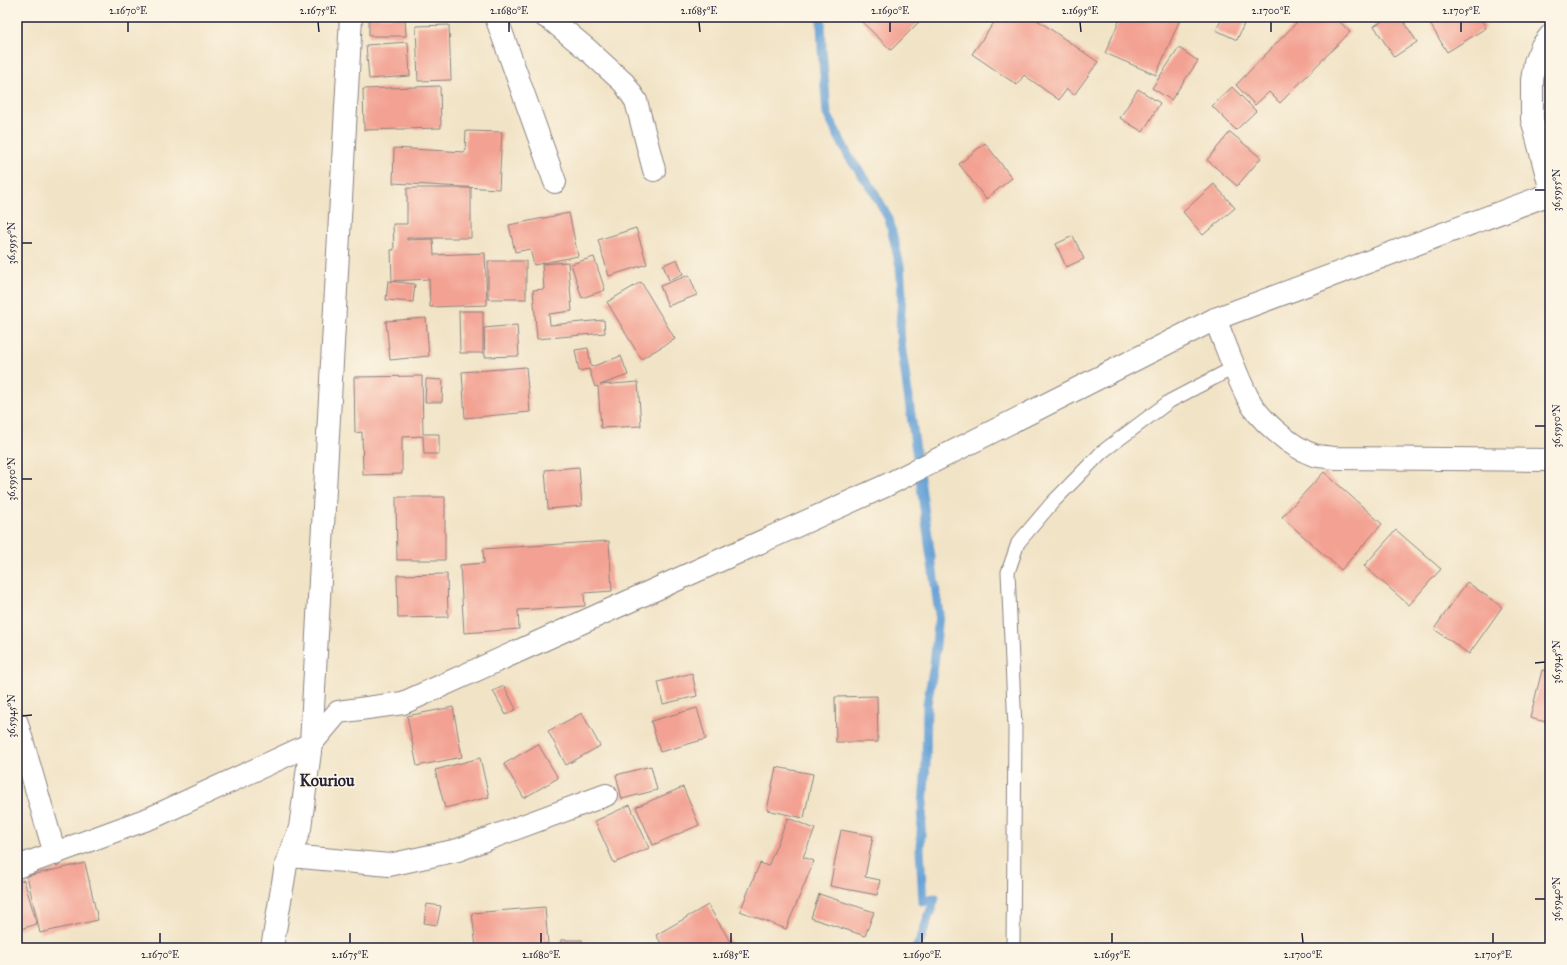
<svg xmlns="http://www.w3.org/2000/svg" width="1567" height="965" font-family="'IM FELL Great Primer',serif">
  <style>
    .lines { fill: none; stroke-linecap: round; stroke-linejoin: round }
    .stream { stroke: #65a0d5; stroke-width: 9 }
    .building { fill: #f3a192 }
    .lane-casing { stroke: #8a8280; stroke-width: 15 }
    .street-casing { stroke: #8a8280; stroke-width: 24 }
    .lane { stroke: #fff; stroke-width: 13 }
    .street { stroke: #fff; stroke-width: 22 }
    .ticks { fill: none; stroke: #22223b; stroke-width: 1.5 }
    .labels { text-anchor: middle; stroke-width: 3.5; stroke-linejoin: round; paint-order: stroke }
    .district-label { font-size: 16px; font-weight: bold; fill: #22223b; stroke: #fcf5e5 }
    .neatline { fill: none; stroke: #22223b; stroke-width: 1.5 }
    .ticks-label { font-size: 10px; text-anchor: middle; fill: #22223b }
  </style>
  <rect width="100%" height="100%" fill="#fcf5e5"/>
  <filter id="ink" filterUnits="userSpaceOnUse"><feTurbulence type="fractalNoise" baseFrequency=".025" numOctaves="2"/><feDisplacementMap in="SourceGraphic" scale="8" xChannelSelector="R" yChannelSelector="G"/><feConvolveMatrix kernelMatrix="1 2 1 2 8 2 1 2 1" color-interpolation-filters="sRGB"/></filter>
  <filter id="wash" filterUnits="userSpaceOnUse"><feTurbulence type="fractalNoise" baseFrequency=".012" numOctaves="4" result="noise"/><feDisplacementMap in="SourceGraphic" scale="16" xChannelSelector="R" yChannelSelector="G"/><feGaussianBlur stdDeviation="0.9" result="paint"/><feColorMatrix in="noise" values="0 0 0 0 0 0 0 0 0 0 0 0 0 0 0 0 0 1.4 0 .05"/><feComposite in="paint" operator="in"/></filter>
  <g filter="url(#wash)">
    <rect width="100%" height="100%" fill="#f1e3c6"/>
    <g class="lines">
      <polyline class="stream" points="821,17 822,49 827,114 849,157 873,190 889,219 900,266 902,295 900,327 901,344 939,614 934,665 927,704 926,763 920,848 923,902 935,898 920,941 916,948"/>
    </g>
    <g id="blocks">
      <g class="building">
        <polygon points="369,17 405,17 406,36 369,36"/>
        <polygon points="857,17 924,17 891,50"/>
        <polygon points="998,17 1033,17 1098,62 1074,95 1067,89 1059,100 1024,75 1017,85 972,54"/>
        <polygon points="1121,17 1181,17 1156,75 1105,53"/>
        <polygon points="1223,17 1247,17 1237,40 1216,30"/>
        <polygon points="1302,17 1335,17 1350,32 1280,103 1269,92 1255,105 1236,85"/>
        <polygon points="1389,17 1401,17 1417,42 1394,57 1374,26"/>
        <polygon points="1426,17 1480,17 1486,28 1447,52"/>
        <polygon points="449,25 451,80 418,81 416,26"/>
        <polygon points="408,42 410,76 369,79 366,45"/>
        <polygon points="1179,48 1198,61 1171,100 1152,88"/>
        <polygon points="440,86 441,128 364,130 363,89"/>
        <polygon points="1232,87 1256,111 1236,130 1212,106"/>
        <polygon points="1138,89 1160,103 1143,132 1120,118"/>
        <polygon points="466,131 502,132 499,189 393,183 394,148 465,152"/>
        <polygon points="1230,132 1261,158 1237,186 1207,160"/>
        <polygon points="985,143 1012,178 986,199 959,164"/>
        <polygon points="1214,184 1235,208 1203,235 1183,212"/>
        <polygon points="407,188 471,188 471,238 407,238 407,240 433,239 434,255 485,253 487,305 430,307 429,279 392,281 391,250 394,250 393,224 407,224"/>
        <polygon points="569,213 578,256 534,265 530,249 515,252 509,225"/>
        <polygon points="636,228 647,264 609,276 598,240"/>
        <polygon points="1073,236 1084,259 1066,267 1056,244"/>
        <polygon points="594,257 605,290 582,298 571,264"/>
        <polygon points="677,259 683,274 669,280 663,265"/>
        <rect x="488" y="261" width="38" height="38"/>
        <polygon points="568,262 572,311 549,314 550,325 604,320 605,333 537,339 533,290 544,289 542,264"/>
        <polygon points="689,275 697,295 668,306 660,286"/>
        <polygon points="388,281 415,284 413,302 386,300"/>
        <polygon points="641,282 675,339 641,359 607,302"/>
        <polygon points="459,311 483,311 483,353 460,353"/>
        <polygon points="426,318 429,356 390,360 386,321"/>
        <polygon points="517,325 519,356 485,357 484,328"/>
        <polygon points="588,348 591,367 621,356 628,375 600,385 638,382 641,426 601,428 598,386 595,387 589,369 579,371 575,350"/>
        <polygon points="526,367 530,412 465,418 462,372"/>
        <polygon points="422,376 423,434 439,434 439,454 424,454 423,436 402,437 402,474 363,475 362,432 355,433 354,377"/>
        <polygon points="426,379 443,380 442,402 425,402"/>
        <polygon points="579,467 582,506 548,509 545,470"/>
        <polygon points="1324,472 1382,524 1341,570 1282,517"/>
        <polygon points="396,497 445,497 445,560 397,560"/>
        <polygon points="1396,530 1441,569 1409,605 1364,566"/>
        <polygon points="609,541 612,591 584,593 585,606 518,610 519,629 464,633 460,565 484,563 483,549"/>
        <polygon points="447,574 448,617 398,618 397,575"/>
        <polygon points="1467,582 1502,607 1469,654 1434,629"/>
        <polygon points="1542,670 1550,672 1550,723 1530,718"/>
        <polygon points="692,673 697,696 663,704 658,682"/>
        <polygon points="504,686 516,709 506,715 493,691"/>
        <polygon points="877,696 878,742 836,742 835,697"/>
        <polygon points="453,707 462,757 417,766 407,716"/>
        <polygon points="697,708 706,739 660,752 651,721"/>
        <polygon points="582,713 600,746 566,765 548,731"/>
        <polygon points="538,744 558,778 524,798 504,764"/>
        <polygon points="480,758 489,797 445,808 435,770"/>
        <polygon points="651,766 657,790 622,799 616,775"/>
        <polygon points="776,767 813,774 804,818 767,810"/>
        <polygon points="683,787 699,825 653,845 636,807"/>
        <polygon points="630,805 649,848 614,863 595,821"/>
        <polygon points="788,818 815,829 803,857 814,861 786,929 740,911 760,863 768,866"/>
        <polygon points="841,830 873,836 865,877 880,880 877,895 830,886"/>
        <polygon points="85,863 98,920 40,933 27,876"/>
        <polygon points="24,880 37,924 17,930 17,882"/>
        <polygon points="819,894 874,912 865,936 811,918"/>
        <polygon points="427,904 441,906 437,925 424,923"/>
        <polygon points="708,905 734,948 664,948 656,935"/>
        <polygon points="545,907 548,944 544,944 544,948 476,948 472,913"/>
        <rect x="561" y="940" width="21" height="8"/>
      </g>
    </g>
  </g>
  <g filter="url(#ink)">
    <use href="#blocks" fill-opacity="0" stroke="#8a8280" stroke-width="1"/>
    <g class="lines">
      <defs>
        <polyline id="lane" points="1013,948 1015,728 1008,572 1018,543 1052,503 1102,452 1170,401 1235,367"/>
        <g id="street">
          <polyline points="496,17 555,182"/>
          <polyline points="546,17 553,21 589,51 624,83 636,101 654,170"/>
          <polyline points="1550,36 1542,46 1535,62 1532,80 1532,119 1550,187"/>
          <path d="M1215,319C1226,345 1235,373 1248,398C1258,419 1292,448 1314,455C1321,457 1329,457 1335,458L1550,460"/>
          <polyline points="17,723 55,854"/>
          <polyline points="290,856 389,865 458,850 606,795"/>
          <polyline points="17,867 153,817 311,744 338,712 403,703 885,486 1215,319 1550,194"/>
          <polyline points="272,948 286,865 300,828 311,744 351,17"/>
        </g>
      </defs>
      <use href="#lane" class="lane-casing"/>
      <use href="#street" class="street-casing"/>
      <use href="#lane" class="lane"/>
      <use href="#street" class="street"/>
    </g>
  </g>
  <path class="ticks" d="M128,22V32M318,22L319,32M509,22V32M699,22L700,32M890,22V32M1080,22L1081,32M1271,22V32M1461,22V32M1535,190H1545M22,243H32M1535,426H1545M22,479H32M1535,663L1545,662M22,716L32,715M1535,899H1545M160,933V943M350,933V943M541,933V943M731,933V943M922,933V943M1112,933V943M1302,933L1303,943M1493,933V943"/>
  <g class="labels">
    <g class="district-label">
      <text x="327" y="786">Kouriou</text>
    </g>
  </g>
  <rect width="1567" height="965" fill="none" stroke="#fcf5e5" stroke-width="44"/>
  <rect x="22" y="22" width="1523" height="921" class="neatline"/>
  <g class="ticks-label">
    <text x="128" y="14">2.1670°E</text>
    <text x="318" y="14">2.1675°E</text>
    <text x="509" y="14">2.1680°E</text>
    <text x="699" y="14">2.1685°E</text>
    <text x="890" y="14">2.1690°E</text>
    <text x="1080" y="14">2.1695°E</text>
    <text x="1271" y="14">2.1700°E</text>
    <text x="1461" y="14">2.1705°E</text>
    <text transform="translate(1556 190) rotate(-90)" y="4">36.5955°N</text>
    <text transform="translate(11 243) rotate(-90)" y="4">36.5955°N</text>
    <text transform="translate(1556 426) rotate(-90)" y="4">36.5950°N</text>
    <text transform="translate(11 479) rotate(-90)" y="4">36.5950°N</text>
    <text transform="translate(1556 662) rotate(-90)" y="4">36.5945°N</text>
    <text transform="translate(11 716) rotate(-90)" y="4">36.5945°N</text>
    <text transform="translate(1556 899) rotate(-90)" y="4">36.5940°N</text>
    <text x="160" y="958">2.1670°E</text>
    <text x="350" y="958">2.1675°E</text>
    <text x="541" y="958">2.1680°E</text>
    <text x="731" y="958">2.1685°E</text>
    <text x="922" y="958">2.1690°E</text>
    <text x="1112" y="958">2.1695°E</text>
    <text x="1303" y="958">2.1700°E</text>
    <text x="1493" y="958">2.1705°E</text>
  </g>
</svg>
